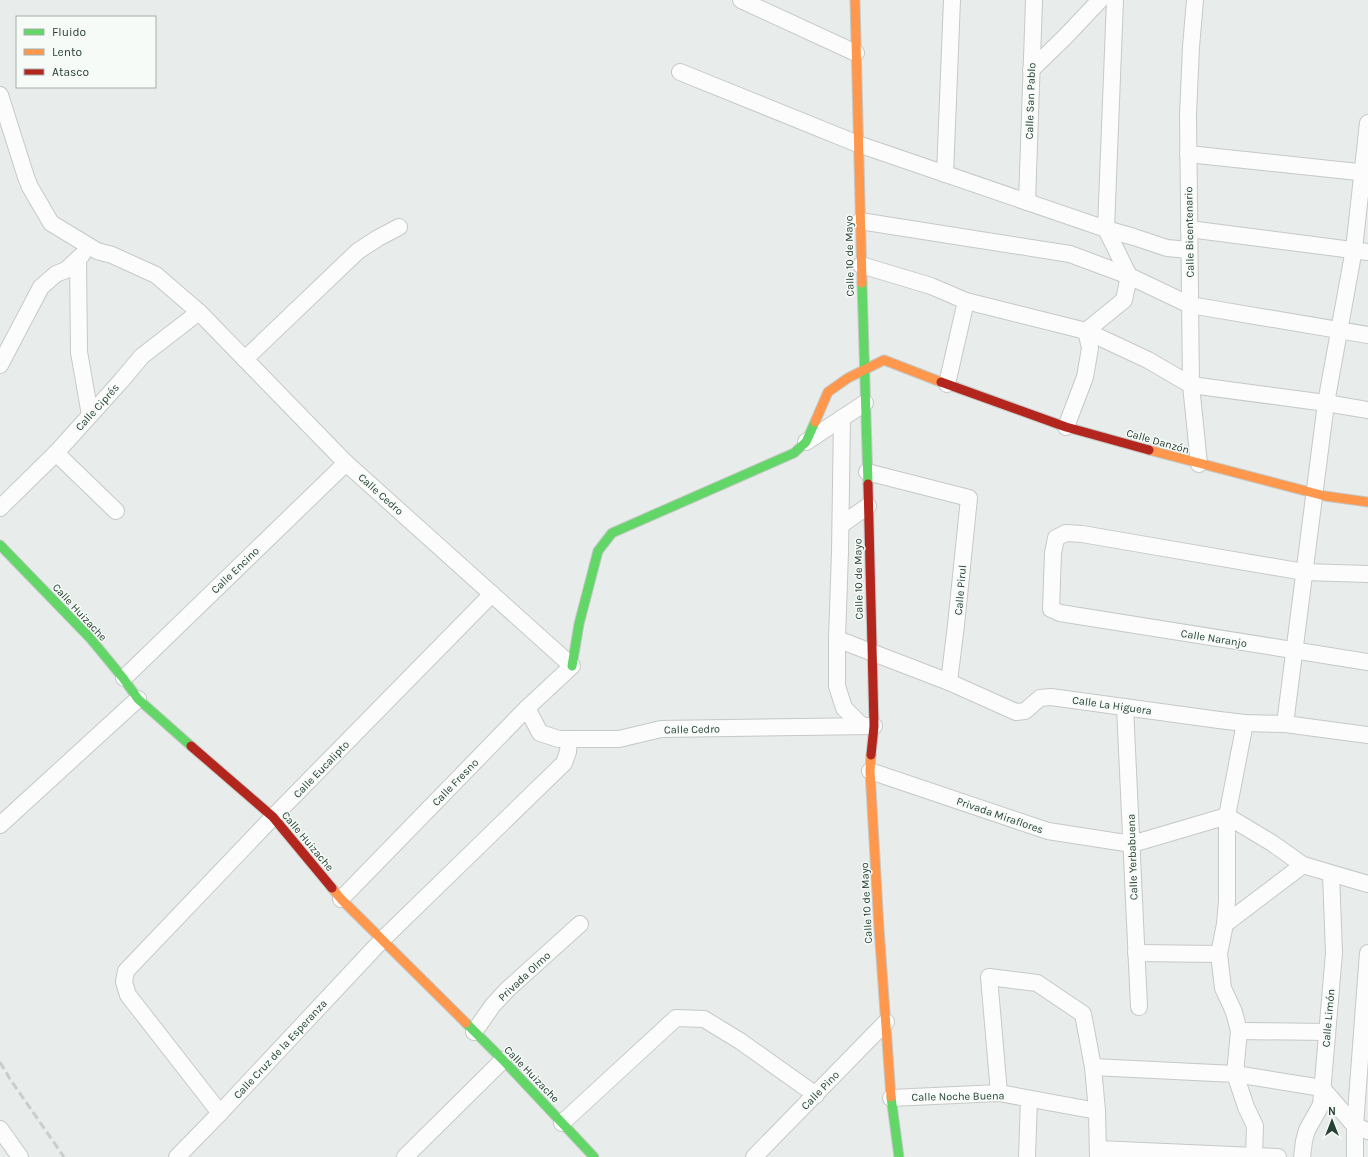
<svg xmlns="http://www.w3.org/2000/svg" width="1368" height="1157" font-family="Karla,sans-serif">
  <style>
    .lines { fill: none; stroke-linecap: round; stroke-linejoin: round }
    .street-casing { stroke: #c5c9c7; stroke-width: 18 }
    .fast-casing { stroke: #c4c9c7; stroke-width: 11 }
    .slow-casing { stroke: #c4c9c7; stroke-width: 11 }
    .jam-casing { stroke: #c4c9c7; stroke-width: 11 }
    .street { stroke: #fcfcfc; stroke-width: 16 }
    .fast { stroke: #63d668; stroke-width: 9 }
    .slow { stroke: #ff974d; stroke-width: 9 }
    .jam { stroke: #b3261e; stroke-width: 9 }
    .rail { stroke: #c9cdcb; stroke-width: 3; stroke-dasharray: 8 4; stroke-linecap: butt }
    .labels { text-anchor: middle; stroke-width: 3; stroke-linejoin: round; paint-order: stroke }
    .street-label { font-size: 11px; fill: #264033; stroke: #f7fbf8 }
  </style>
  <rect width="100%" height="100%" fill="#e8ecea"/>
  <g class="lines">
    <defs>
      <g id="street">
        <polyline points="741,0 856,53"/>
        <polyline points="1195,0 1191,47 1188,115 1191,385 1199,464"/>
        <polyline points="1031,70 1065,37 1100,0"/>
        <polyline points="680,72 858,144 1106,229 1134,237 1167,248 1189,250"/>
        <polyline points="0,95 26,177 30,187 51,223 97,251 112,255 156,275 199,312 346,463 572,666 527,708 341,899"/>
        <polyline points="1188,154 1368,173"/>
        <polyline points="945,174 952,0"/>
        <polyline points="1027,202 1034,0"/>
        <polyline points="860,221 1070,254 1129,276 1190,305 1368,335"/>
        <polyline points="1189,229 1368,252"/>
        <polyline points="78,259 79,352 90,415"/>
        <polyline points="861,265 931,286 966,301 1086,331 1148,360 1191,385 1326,403 1368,410"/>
        <polyline points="1086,331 1124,300 1129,276 1106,229 1115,0"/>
        <polyline points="245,359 358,251 378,238 399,227"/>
        <polyline points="0,365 41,287 56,274 66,270 82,255"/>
        <polyline points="947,384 966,301"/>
        <polyline points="842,418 840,552 837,639 949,682 1016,712 1025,711 1040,698 1051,697 1219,720 1245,723 1285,724 1368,735"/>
        <polyline points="1066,427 1085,377 1090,348 1086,331"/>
        <polyline points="806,442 865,403"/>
        <polyline points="56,453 116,511"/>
        <polyline points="867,472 969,498 956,625 949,682"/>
        <polyline points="0,508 56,453 121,381 142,356 199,312"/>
        <polyline points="841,525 868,506"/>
        <polyline points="1368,574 1304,572 1082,534 1066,533 1056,538 1053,553 1051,609 1060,613 1368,662"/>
        <polyline points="837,639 837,686 844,708 862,726"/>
        <polyline points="124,678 346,463"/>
        <polyline points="1125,707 1139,1007"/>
        <polyline points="527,708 540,733 559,739 619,739 661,729 874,726"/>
        <polyline points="1245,723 1227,816 1227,901 1225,924 1219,954 1223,988 1234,1012 1239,1031 1235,1074 1246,1107 1255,1126 1254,1156"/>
        <polyline points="1285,724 1326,403 1354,249 1368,123"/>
        <polyline points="870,771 1048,831 1132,844 1227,816 1272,843 1303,865 1368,884"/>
        <polyline points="0,825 138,699"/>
        <polyline points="1225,924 1303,865"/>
        <polyline points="1136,953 1219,954"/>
        <polyline points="1239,1031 1327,1032"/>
        <polyline points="474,1032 493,1005 508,989 580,924"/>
        <polyline points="1093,1067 1235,1074 1322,1088 1355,1126 1368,1131"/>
        <polyline points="999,1093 989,977 1037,983 1083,1014 1093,1067 1097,1111 1098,1157"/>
        <polyline points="891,1098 999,1093 1097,1111"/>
        <polyline points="220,1113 128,995 124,982 126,971 273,817 492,594"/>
        <polyline points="562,1123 676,1018 704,1019 740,1041 816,1095"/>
        <polyline points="0,1129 20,1157"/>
        <polyline points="1098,1149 1278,1157"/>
        <polyline points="177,1157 220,1113 382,940 564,763 568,752 569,739"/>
        <polyline points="405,1157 503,1060"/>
        <polyline points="754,1157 886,1022"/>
        <polyline points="1027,1157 1029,1099"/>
        <polyline points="1302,1157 1304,1141 1307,1130 1321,1105 1334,953 1331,874"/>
        <polyline points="1355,1157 1355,1126 1368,953"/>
      </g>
      <g id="fast">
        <polyline points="862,283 868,484"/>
        <polyline points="0,545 90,638 123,678 138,699 191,746"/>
        <polyline points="572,666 579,624 598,551 612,533 794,453 806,442 815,422"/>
        <polyline points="466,1023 503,1060 594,1157"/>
        <polyline points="891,1097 899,1157"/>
      </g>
      <g id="slow">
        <polyline points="855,0 862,283"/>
        <polyline points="815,422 828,392 848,378 884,360 941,382"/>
        <polyline points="1149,450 1325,496 1368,502"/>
        <polyline points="871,755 870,771 879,928 891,1097"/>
        <polyline points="332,888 341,899 466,1023"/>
      </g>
      <g id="jam">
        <polyline points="941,382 1066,427 1149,450"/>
        <polyline points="868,484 874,726 871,755"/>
        <polyline points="191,746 273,817 332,888"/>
      </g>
    </defs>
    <use href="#street" class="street-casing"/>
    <use href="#fast" class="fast-casing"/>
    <use href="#slow" class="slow-casing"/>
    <use href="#jam" class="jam-casing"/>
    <use href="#street" class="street"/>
    <use href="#fast" class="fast"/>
    <use href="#slow" class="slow"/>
    <use href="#jam" class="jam"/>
    <polyline class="rail" points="0,1062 10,1079 64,1157"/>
  </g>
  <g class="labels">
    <g class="street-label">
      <text transform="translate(1030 101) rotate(-88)" y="4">Calle San Pablo</text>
      <text transform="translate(1189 232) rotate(-91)" y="4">Calle Bicentenario</text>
      <text transform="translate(849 256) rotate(-91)" y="4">Calle 10 de Mayo</text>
      <text transform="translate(97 407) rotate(-48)" y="4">Calle Ciprés</text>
      <text transform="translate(1158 441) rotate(16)" y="4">Calle Danzón</text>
      <text transform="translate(381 494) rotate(42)" y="4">Calle Cedro</text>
      <text transform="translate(235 570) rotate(-44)" y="4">Calle Encino</text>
      <text transform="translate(858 579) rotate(-91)" y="4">Calle 10 de Mayo</text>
      <text transform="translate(960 590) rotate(-85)" y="4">Calle Pirul</text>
      <text transform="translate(80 612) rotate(47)" y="4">Calle Huizache</text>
      <text transform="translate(1214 638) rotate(9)" y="4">Calle Naranjo</text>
      <text transform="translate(1112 705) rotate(8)" y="4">Calle La Higuera</text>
      <text transform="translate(692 729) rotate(-1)" y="4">Calle Cedro</text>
      <text transform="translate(321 769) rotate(-46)" y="4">Calle Eucalipto</text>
      <text transform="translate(455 782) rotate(-46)" y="4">Calle Fresno</text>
      <text transform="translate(1000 815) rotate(19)" y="4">Privada Miraflores</text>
      <text transform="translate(308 841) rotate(50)" y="4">Calle Huizache</text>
      <text transform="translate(1132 857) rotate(-92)" y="4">Calle Yerbabuena</text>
      <text transform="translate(866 903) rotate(-93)" y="4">Calle 10 de Mayo</text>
      <text transform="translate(524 976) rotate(-43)" y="4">Privada Olmo</text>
      <text transform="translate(1328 1018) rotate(-85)" y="4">Calle Limón</text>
      <text transform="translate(280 1049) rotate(-47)" y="4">Calle Cruz de la Esperanza</text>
      <text transform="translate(532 1074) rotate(46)" y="4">Calle Huizache</text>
      <text transform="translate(820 1090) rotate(-46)" y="4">Calle Pino</text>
      <text transform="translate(958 1096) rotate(-1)" y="4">Calle Noche Buena</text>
    </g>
  </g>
  <rect x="16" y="16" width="140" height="72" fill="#f7fbf8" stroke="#a3b0a9"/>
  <rect x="24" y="29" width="20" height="6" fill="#63d668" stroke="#a3b0a9"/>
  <text x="52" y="36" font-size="12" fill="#264033">Fluido</text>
  <rect x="24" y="49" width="20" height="6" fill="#ff974d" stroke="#a3b0a9"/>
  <text x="52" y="56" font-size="12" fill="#264033">Lento</text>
  <rect x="24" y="69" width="20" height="6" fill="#b3261e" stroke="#a3b0a9"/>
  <text x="52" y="76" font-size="12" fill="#264033">Atasco</text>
  <g transform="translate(1332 1121)" stroke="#f7fbf8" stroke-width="3" paint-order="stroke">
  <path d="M0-3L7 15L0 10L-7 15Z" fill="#264033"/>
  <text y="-6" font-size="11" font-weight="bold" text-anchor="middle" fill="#264033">N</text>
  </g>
</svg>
